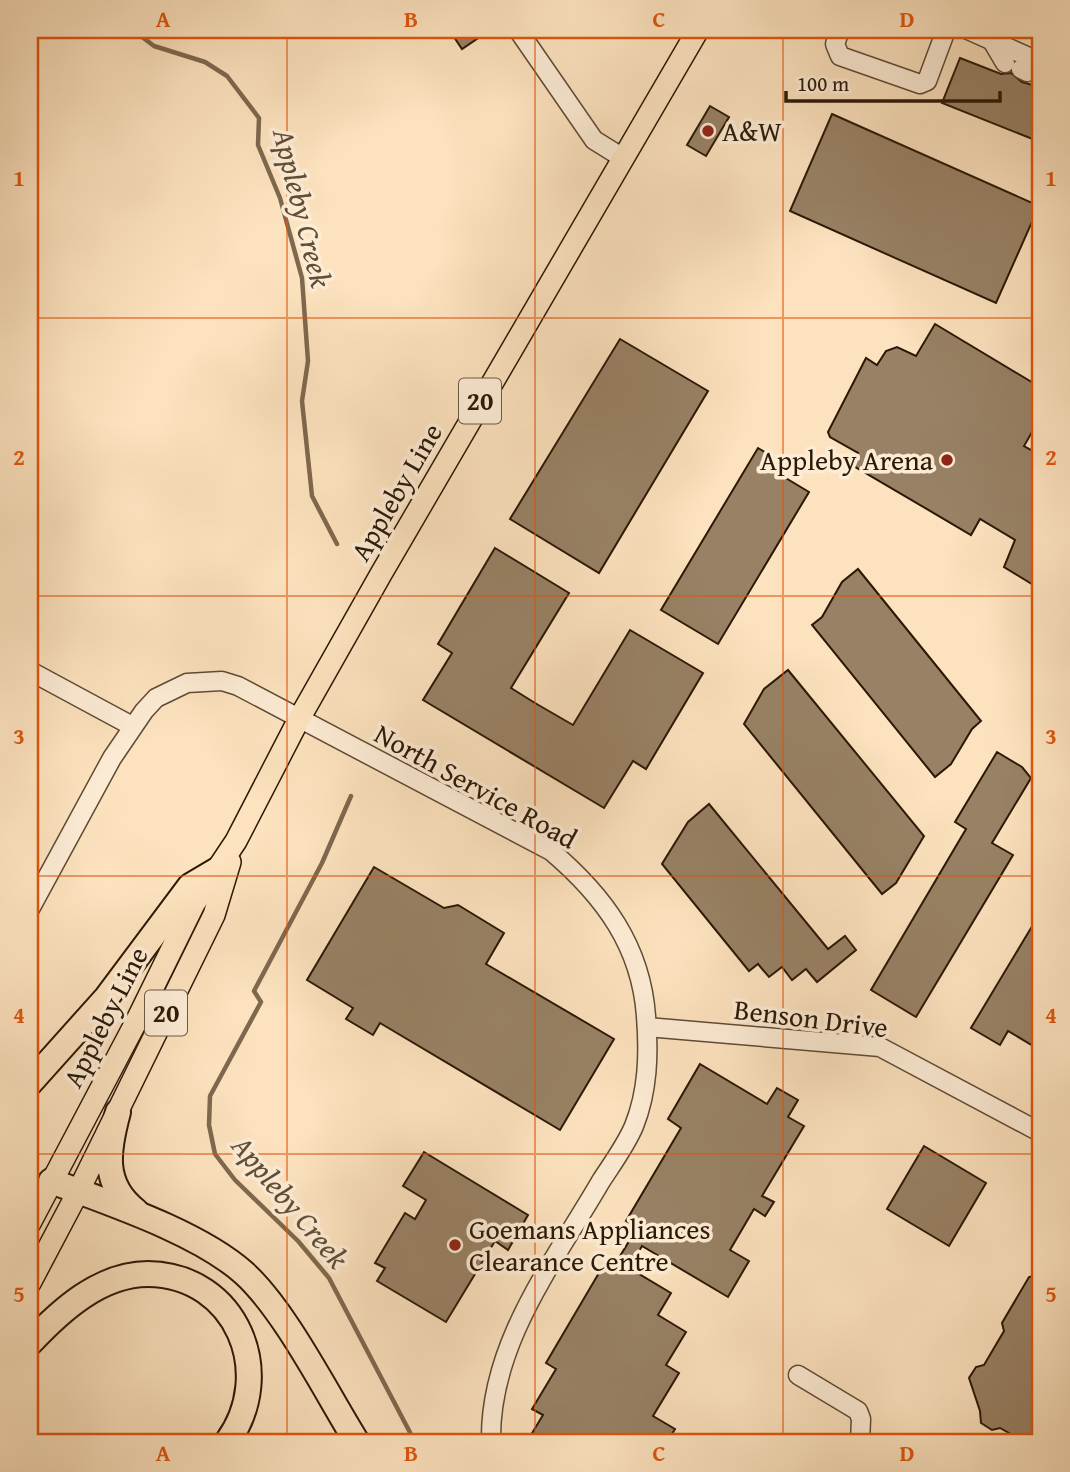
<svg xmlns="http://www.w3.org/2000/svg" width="1070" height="1472" font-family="'Gentium Book Plus',serif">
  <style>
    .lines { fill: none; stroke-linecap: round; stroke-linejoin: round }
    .stream { stroke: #7e684e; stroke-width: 4.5 }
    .building { fill: #988165; stroke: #2b1805; stroke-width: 2 }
    .minor-casing { stroke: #5f4a33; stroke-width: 21 }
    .major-casing { stroke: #2b1805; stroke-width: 24 }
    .highway-casing { stroke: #2b1805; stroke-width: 28 }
    .minor { stroke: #fdecd5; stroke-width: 18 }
    .major { stroke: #fce2be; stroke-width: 21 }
    .highway { stroke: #fce2be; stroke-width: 24 }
    .grid { fill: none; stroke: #df560c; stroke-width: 2; stroke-opacity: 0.55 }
    .poi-dot { fill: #8f2418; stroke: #fdecd5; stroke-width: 2.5 }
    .labels { text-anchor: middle; stroke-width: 7; stroke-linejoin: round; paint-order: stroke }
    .shield { fill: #fdecd5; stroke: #6a5843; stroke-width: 2 }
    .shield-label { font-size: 26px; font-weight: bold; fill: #2b1805 }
    .poi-label { font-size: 28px; fill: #2b1805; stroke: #fdecd5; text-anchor: start }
    .street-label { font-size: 28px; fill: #2b1805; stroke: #fdecd5 }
    .water-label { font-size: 30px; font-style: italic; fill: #624d36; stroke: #fdecd5 }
    .neatline { fill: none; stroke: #df560c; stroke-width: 2.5 }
    .grid-label { font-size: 23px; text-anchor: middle; font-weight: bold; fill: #df560c }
  </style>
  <rect width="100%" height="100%" fill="#fce2be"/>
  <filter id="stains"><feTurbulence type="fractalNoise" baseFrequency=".00286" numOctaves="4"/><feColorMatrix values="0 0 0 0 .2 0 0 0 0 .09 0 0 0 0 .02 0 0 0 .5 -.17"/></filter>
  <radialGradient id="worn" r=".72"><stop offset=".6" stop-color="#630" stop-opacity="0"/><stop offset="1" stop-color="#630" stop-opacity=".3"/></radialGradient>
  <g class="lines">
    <g class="stream">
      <polyline points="133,30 154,46 205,62 227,76 259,118 258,145 280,198 302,278 308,361 302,401 312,496 337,544"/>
      <polyline points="351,796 322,863 254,991 261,1002 210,1096 209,1125 215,1154 235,1180 298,1241 329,1278 415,1442"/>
    </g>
  </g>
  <g class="building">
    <polygon points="466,30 490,30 462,49 454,37"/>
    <polygon points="960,58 1001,74 1011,73 1022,82 1040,87 1040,142 942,103"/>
    <polygon points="710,106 729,117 706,156 687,145"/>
    <polygon points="832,114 1039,206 996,303 790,211"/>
    <polygon points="935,324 1040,387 1040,418 1024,446 1040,455 1040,589 1004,567 1015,540 980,519 971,535 852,465 858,453 830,437 828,432 866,358 877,365 886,351 897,347 916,356"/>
    <polygon points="620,339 708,391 599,573 510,519"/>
    <polygon points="758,448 785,464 779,474 809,492 718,644 661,610"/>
    <polygon points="495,548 569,593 511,688 535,703 573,725 630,630 703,673 646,769 633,761 604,808 423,700 452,653 438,644"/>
    <polygon points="858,569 981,721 972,729 951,764 935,777 812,625 822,617 842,582"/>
    <polygon points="788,670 924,836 896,883 882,894 744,724 764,689"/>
    <polygon points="997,752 1022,767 1031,778 992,843 1013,855 916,1017 871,990 966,829 955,822"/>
    <polygon points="709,804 828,949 845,936 856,950 817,982 806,969 792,980 782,967 769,977 758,964 749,971 662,864 688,822"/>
    <polygon points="374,867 444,908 458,905 504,933 486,964 614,1039 560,1130 380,1023 373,1035 346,1019 353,1008 307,980"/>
    <polygon points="1040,913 1040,1050 1008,1031 1000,1045 971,1028"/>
    <polygon points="700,1064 767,1104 777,1088 798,1100 788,1117 804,1126 762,1196 774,1202 765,1216 754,1209 730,1250 749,1261 728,1297 642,1246 629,1268 671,1293 658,1315 686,1332 666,1365 679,1373 653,1416 675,1429 667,1442 533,1442 531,1435 543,1415 532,1409 556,1369 546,1363 606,1261 614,1266 637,1228 626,1221 681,1128 668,1119"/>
    <polygon points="924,1146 986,1183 949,1246 887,1209"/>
    <polygon points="424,1152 528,1215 508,1250 495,1241 446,1322 377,1281 385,1268 375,1263 405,1213 415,1219 426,1200 403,1186"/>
    <polygon points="1040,1274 1040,1442 1025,1442 1000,1428 992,1430 981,1423 980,1411 969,1378 976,1367 984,1365 1004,1331 1002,1323 1029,1277"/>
  </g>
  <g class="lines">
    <defs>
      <g id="minor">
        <polyline points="518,30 594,140 623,158"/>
        <polyline points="840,30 835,44 840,56 920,84 927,81 946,30"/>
        <polyline points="968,30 1040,62"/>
        <polyline points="992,41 1005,63"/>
        <polyline points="1021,69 1027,72 1040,66"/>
        <polyline points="30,671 132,726"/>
        <path d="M30,909L112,758L144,711L156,698L187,683L222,681L238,686L551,851C604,896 641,946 646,1016C649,1054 648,1091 634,1126C626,1145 612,1164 601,1181C554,1262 489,1344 491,1442"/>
        <polyline points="647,1027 880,1047 1034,1129"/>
        <polyline points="798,1375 858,1411 861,1419 860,1442"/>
      </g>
      <g id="major">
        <polyline points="30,1223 135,1024 194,904 236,841 299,719 381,574 698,30"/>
        <polyline points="30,1283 78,1192 214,915 230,862"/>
      </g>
      <g id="highway">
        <polyline points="30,1083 107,997 190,886 217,870"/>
        <path d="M118,1112C108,1149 101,1184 136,1211"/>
        <path d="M51,1181C109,1203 198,1232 244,1273C285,1310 327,1394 357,1442"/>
        <path d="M30,1343C60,1311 100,1274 148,1274C237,1275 277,1374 227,1442"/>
      </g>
    </defs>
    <use href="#minor" class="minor-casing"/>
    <use href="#major" class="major-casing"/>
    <use href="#highway" class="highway-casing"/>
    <use href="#minor" class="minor"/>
    <use href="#major" class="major"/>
    <use href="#highway" class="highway"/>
  </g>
  <path class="grid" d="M287,30V1442M535,30V1442M783,30V1442M30,318H1040M30,596H1040M30,876H1040M30,1154H1040"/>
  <g class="poi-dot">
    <circle cx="708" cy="131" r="7"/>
    <circle cx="947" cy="460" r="7"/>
    <circle cx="455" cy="1245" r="7"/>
  </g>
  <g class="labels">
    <g class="shield">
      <rect x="459" y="378.5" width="42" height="45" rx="5"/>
      <rect x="145" y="990.5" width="42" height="45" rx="5"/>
    </g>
    <g class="shield-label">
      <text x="480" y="410">20</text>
      <text x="166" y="1022">20</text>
    </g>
    <g class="poi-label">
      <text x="722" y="141">A&amp;W</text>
      <text x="933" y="470" text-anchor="end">Appleby Arena</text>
      <text x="469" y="1239">Goemans Appliances<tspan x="469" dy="32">Clearance Centre</tspan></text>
    </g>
    <g class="street-label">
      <text transform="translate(396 492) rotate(-60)" y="10">Appleby Line</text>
      <text transform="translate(476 786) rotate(29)" y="10">North Service Road</text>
      <text transform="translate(105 1017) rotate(-63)" y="10">Appleby Line</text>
      <text transform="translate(811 1018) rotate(7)" y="10">Benson Drive</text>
    </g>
    <g class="water-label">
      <text transform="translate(302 208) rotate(76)" y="10">Appleby Creek</text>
      <text transform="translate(290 1202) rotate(50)" y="10">Appleby Creek</text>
    </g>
  </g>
  <rect width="1070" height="1472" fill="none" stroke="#fce2be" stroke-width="77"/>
  <path d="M786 91v10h214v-10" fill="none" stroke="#2b1805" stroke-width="3.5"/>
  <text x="797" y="91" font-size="21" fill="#2b1805" stroke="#fdecd5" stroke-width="5" paint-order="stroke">100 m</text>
  <rect x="38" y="38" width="994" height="1396" class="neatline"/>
  <g class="grid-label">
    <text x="163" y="27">A</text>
    <text x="411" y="27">B</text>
    <text x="659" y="27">C</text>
    <text x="907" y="27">D</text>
    <text x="19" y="186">1</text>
    <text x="1051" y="186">1</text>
    <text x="19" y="465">2</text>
    <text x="1051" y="465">2</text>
    <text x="19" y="744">3</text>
    <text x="1051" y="744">3</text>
    <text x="19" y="1023">4</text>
    <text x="1051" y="1023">4</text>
    <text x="19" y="1302">5</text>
    <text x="1051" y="1302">5</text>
    <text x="163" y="1461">A</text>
    <text x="411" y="1461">B</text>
    <text x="659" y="1461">C</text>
    <text x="907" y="1461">D</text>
  </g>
  <rect width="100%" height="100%" filter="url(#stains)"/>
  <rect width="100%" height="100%" fill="url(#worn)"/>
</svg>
